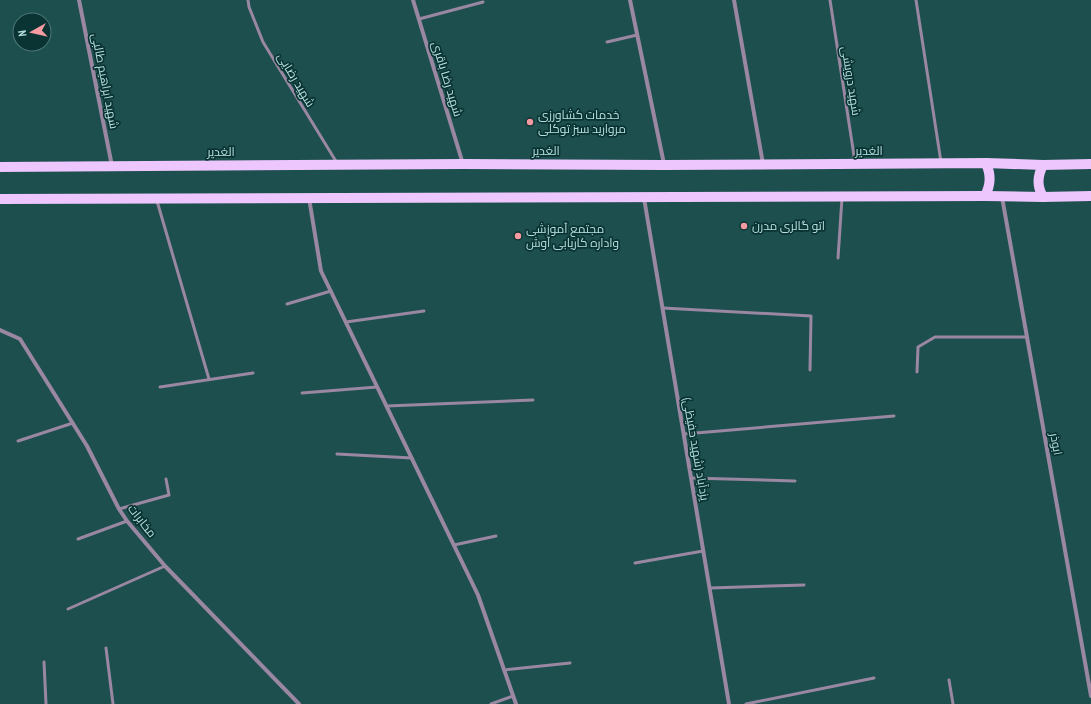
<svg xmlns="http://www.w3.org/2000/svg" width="1091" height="704" font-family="'PT Sans Narrow',Cairo,sans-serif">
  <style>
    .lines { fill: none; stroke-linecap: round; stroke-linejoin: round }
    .lane { stroke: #9a87a1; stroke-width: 3 }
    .street { stroke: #9a87a1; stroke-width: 4 }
    .primary { stroke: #ecc6fc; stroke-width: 10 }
    .poi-dot { fill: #f49aa0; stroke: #0a3333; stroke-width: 1.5 }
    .labels { text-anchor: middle; stroke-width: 3.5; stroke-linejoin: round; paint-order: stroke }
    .street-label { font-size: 12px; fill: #b6e0e0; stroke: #0a3333 }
    .poi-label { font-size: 12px; fill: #b6e0e0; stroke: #0a3333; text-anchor: start }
  </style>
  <rect width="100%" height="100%" fill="#1e4f4f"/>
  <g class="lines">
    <g class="lane">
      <polyline points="248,0 249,7 263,42 337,163"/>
      <polyline points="830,0 855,162"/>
      <polyline points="916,0 941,162"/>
      <polyline points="419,19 483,2"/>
      <polyline points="607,42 637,35"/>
      <polyline points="157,201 209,379"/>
      <polyline points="838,258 842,198"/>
      <polyline points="287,304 331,291"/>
      <polyline points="663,308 811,316 810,370"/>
      <polyline points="346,322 424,311"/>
      <polyline points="917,372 918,347 935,337 1027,337"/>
      <polyline points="160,387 253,373"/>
      <polyline points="302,393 377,387"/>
      <polyline points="387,406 533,400"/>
      <polyline points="684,434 894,416"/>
      <polyline points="18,441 73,423"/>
      <polyline points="337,454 412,458"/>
      <polyline points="691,478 795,481"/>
      <polyline points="119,509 169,495 166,479"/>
      <polyline points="78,539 127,521"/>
      <polyline points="454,545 496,536"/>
      <polyline points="635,563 703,551"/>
      <polyline points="710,588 804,585"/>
      <polyline points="68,609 165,566"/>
      <polyline points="106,648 113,704"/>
      <polyline points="44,662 46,704"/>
      <polyline points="504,670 570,663"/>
      <polyline points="949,680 953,704"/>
      <polyline points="491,704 513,696"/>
      <polyline points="746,704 874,678"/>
    </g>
    <g class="street">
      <polyline points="79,0 112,166"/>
      <polyline points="413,0 463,164"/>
      <polyline points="630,0 664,164"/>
      <polyline points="734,0 763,164"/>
      <polyline points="1002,197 1091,696"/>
      <polyline points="309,198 321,271 478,595 516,704"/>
      <polyline points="644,198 729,704"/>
      <polyline points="0,330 20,339 87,446 119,509 127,521 165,566 299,704"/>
    </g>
    <g class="primary">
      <path d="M1043,165C1037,177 1037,186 1043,197"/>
      <polyline points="0,167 463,164 664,165 986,163 1043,165 1091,164"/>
      <path d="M985,196C991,184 991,175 986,163"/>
      <polyline points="0,199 985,196 1043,197 1091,196"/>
    </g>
  </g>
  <g class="poi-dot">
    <circle cx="530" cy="122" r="4"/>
    <circle cx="744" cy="226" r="4"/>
    <circle cx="518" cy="236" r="4"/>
  </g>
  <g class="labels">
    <g class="street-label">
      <text transform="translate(447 79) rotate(73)" y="4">شهید رضا باقری</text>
      <text transform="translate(296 80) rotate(59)" y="4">شهید رضایی</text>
      <text transform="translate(105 81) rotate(79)" y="4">شهید ابراهیم طالبی</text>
      <text transform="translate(851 81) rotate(81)" y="4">شهید درویشی</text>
      <text x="546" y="155">الغدیر</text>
      <text x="869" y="155">الغدیر</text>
      <text x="221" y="156">الغدیر</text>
      <text transform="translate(1056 444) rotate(80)" y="4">ابوذر</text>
      <text transform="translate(696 449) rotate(80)" y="4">یزدآباد (شهید حفیظی)</text>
      <text transform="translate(142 521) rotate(52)" y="4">مخابرات</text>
    </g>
    <g class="poi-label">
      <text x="538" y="119">خدمات کشاورزی<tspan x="538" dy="14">مروارید سبز توکلی</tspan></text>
      <text x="752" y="230">اتو گالری مدرن</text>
      <text x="526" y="233">مجتمع آموزشی<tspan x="526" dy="14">واداره کاریابی آوش</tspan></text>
    </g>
  </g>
  <g transform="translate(32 32) rotate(262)"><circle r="19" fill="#0a3333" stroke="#4f7878"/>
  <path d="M0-3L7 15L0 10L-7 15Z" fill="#f49aa0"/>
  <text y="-6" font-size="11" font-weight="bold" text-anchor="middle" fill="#b6e0e0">N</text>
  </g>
</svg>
